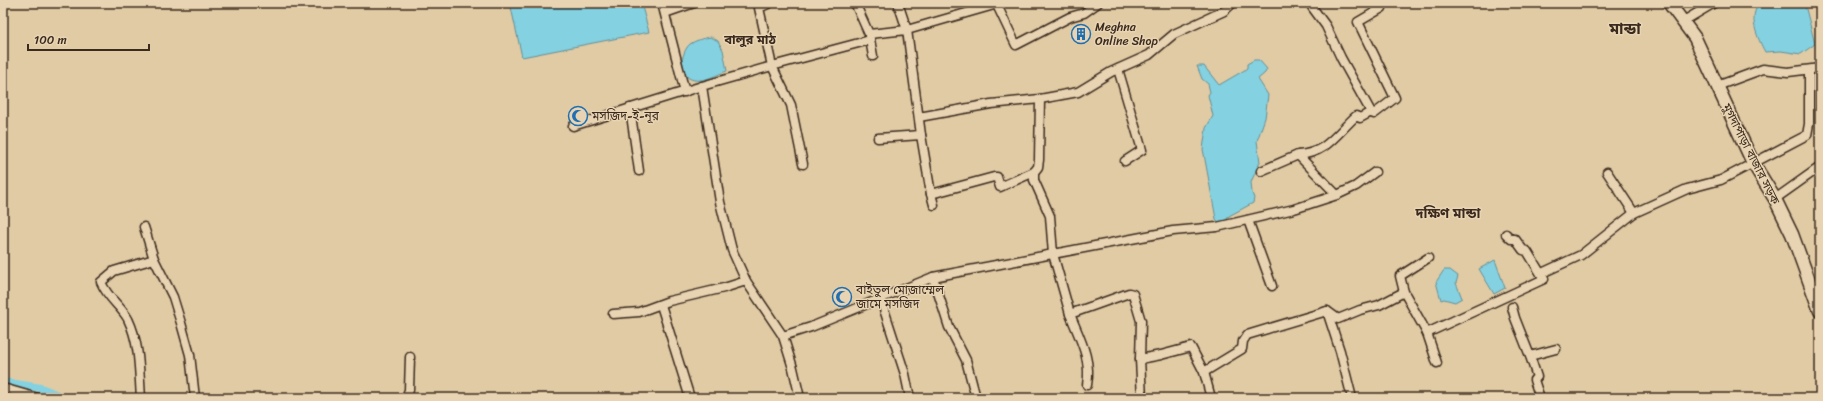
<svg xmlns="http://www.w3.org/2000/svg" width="1823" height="401" font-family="Sriracha,'Noto Sans Bengali',sans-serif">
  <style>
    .water { fill: #83d1e1; stroke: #668e93 }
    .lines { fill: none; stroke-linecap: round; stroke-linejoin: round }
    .canal { stroke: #83d1e1; stroke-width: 8 }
    .street-casing { stroke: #3b2a1e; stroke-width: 11 }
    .secondary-casing { stroke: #3b2a1e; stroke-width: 15 }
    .street { stroke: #e8d4b2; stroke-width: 8 }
    .secondary { stroke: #e8d4b2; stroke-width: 12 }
    .labels { text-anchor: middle; stroke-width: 3; stroke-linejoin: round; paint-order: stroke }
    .poi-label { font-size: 12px; fill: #3b2a1e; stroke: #e8d4b2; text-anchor: start }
    .street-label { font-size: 12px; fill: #3b2a1e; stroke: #e8d4b2 }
    .neighbourhood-label { font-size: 13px; font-weight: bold; fill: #3b2a1e; stroke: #e8d4b2 }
    .quarter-label { font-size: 14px; font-weight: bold; fill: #3b2a1e; stroke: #e8d4b2 }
    .district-label { font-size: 16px; font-weight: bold; fill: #3b2a1e; stroke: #e8d4b2 }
  </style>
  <rect width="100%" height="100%" fill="#e1cba5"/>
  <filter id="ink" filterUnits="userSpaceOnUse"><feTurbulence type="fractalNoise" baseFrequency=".025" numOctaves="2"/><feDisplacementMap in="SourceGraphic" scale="8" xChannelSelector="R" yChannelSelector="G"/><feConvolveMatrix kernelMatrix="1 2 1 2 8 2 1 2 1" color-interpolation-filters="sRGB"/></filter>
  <g filter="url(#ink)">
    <g class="water">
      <polygon points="510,3 641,3 649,32 522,57"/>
      <path d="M1760,3H1803L1806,9L1815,44L1801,54L1781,51L1765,52C1758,39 1747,16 1760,3Z"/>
      <path d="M711,37L718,41L723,50L727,71C718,74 705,82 694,80C678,77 680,53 690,44C696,40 704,38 711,37Z"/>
      <polygon points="1254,60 1259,60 1267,69 1265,73 1258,79 1268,95 1265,118 1257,141 1260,162 1251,182 1252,193 1254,198 1253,203 1229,216 1225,222 1220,224 1216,219 1203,149 1206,128 1213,116 1208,95 1210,92 1208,84 1202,79 1197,66 1204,66 1219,85 1243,71 1247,68 1247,64"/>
      <polygon points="1495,260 1505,288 1494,294 1479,269"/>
      <polygon points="1444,270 1450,270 1458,276 1456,283 1462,298 1455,302 1444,299 1441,300 1436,282"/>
    </g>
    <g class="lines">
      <polyline class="canal" points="3,382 41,388 65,398"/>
      <defs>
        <g id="street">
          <polyline points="662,3 685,92"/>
          <polyline points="770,3 759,8 772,66 702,86 720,202 732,250 746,281 783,336 811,327 933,277 1173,231 1217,227 1294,209 1337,195 1298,155 1261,171"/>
          <polyline points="855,3 869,34 873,56"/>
          <polyline points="898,3 907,30 921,135 931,194 934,205"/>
          <polyline points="997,5 1016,45 1070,17 1084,13 1098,3"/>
          <polyline points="665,13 694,3"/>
          <polyline points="1682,22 1714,3"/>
          <polyline points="869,34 907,30 1001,3"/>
          <polyline points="1118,69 1142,150 1125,161"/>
          <polyline points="1717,86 1763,69 1788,72 1820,68"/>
          <polyline points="630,108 639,171"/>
          <polyline points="1371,113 1374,114 1395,98 1358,22 1382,8"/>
          <polyline points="919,117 991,104 1040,99"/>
          <polyline points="573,126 702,86"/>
          <polyline points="878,138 921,135"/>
          <path d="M1298,155C1327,153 1336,134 1356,116L1360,118L1371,112L1341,58L1326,26L1312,7"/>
          <polyline points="803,164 791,105 772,66 870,40"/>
          <polyline points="1034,172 1038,167 1039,160 1040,99 1078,92 1111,72 1149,55 1174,34 1224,11 1233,3"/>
          <polyline points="1607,172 1634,213"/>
          <polyline points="931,194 994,177 997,177 1000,187 1034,172 1034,180 1050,216 1053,254 1070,314 1129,293 1133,294 1141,321 1140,359 1161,355 1191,347 1204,372 1242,349 1243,341 1247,335 1327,311 1338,319 1360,310 1379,305 1404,292 1427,333 1544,279 1527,251 1523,250 1515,239 1511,239 1506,234"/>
          <polyline points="1337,195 1356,186 1375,172"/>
          <polyline points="1775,199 1820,167"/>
          <polyline points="1248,220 1272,286"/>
          <polyline points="144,227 154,259 173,297 181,323 190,355 195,398"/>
          <polyline points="1542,273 1581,255 1634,213 1687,189 1721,180 1807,135 1809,124 1809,71"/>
          <polyline points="933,277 949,327 966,360 976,398"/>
          <polyline points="1404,292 1400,276 1428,258"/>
          <polyline points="880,297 905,374 910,398"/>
          <polyline points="661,305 690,398"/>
          <polyline points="1512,307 1515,318 1530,356"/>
          <polyline points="1327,311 1340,351 1352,398"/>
          <polyline points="613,314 639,312 669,301 724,288 746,281"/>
          <path d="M1070,314C1079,337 1092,359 1087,385"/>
          <polyline points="1427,333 1437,363"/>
          <polyline points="783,336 793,368 800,398"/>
          <polyline points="1140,359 1142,398"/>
          <polyline points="1204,372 1211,398"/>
          <polyline points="3,388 38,398"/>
          <path d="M141,398C139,371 140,344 128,319C121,306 108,299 101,282L114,271L154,259"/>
          <polyline points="406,398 409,390 410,357"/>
          <polyline points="1540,398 1534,380 1537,377 1530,356 1556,349"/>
        </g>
        <polyline id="secondary" points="1669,3 1695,38 1753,163 1775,199 1792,234 1820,311"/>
      </defs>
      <use href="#street" class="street-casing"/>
      <use href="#secondary" class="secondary-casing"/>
      <use href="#street" class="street"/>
      <use href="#secondary" class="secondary"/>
    </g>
  </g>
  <defs>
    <symbol id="building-ring" viewBox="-11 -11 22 22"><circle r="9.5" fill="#e8d4b2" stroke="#1f6fb2" stroke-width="1.5"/><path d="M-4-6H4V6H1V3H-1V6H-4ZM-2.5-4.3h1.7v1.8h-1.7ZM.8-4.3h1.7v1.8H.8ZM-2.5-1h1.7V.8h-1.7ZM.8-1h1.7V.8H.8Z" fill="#1f6fb2"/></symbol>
    <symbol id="mosque-ring" viewBox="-11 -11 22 22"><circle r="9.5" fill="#e8d4b2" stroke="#1f6fb2" stroke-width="1.5"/><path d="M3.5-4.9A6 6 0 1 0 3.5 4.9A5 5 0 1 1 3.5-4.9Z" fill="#1f6fb2"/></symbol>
  </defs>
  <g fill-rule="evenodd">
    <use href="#building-ring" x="1070" y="23" width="22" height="22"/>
    <use href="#mosque-ring" x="567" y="105" width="22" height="22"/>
    <use href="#mosque-ring" x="831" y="286" width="22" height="22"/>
  </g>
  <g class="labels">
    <g class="poi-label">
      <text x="1095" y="31">Meghna<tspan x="1095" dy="14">Online Shop</tspan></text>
      <text x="592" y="120">মসজিদ-ই-নূর</text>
      <text x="856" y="294">বাইতুল মোজাম্মেল<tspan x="856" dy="14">জামে মসজিদ</tspan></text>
    </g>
    <g class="street-label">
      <text transform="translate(1751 154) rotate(63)" y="4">মুগদাপাড়া বাজার সড়ক</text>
    </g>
    <g class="neighbourhood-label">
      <text x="750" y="44">বালুর মাঠ</text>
    </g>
    <g class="quarter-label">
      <text x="1448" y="218">দক্ষিণ মান্ডা</text>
    </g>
    <g class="district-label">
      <text x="1625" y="34">মান্ডা</text>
    </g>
  </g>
  <rect width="1823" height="401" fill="none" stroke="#e8d4b2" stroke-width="16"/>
  <rect x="8" y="8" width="1807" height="385" fill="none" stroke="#3b2a1e" stroke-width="1.5" filter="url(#ink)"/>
  <path d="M28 44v6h121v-6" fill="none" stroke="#3b2a1e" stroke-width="2"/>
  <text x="34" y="44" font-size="12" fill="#3b2a1e" stroke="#e8d4b2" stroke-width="3" paint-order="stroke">100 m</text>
</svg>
